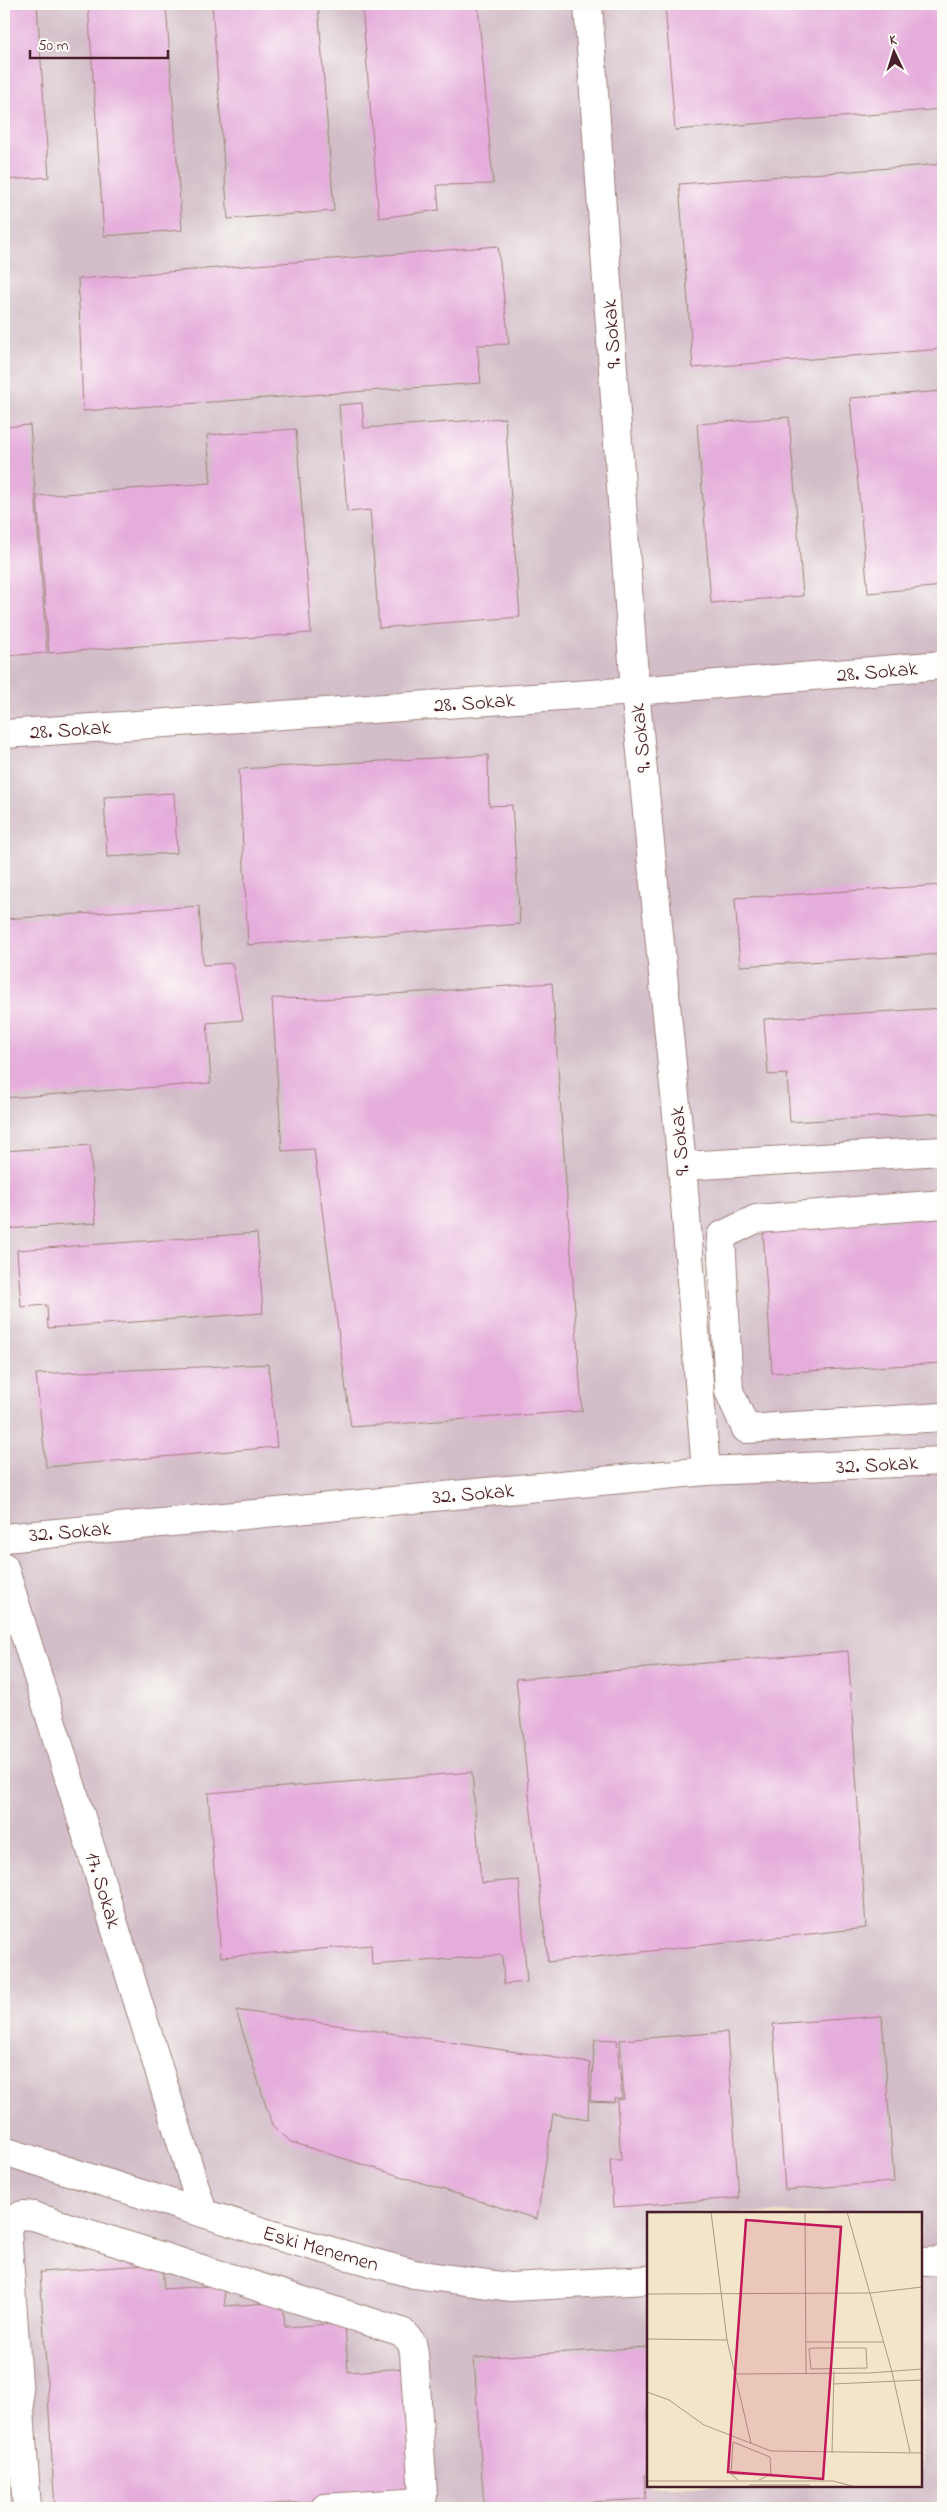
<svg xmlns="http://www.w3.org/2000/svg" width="947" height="2512" font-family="'Indie Flower',sans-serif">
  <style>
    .industrial { fill: #d2bdc8; fill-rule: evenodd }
    .building { fill: #e5addb }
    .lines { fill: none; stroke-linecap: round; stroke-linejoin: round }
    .minor-casing { stroke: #9e827a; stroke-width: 30 }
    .minor { stroke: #fff; stroke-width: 28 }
    .labels { text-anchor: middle; stroke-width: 4; stroke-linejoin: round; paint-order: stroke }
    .street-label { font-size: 21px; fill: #4a1f2b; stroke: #fdfcf7 }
    .inset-road { fill: none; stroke: #af968a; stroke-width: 1 }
    .view { fill: #c2185b; fill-opacity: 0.15; stroke: #c2185b; stroke-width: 2.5 }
    .inset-edge { fill: none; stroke: #4a1f2b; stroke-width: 2.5 }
  </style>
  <rect width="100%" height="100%" fill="#fdfcf7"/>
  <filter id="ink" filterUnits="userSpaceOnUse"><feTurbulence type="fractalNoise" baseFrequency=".02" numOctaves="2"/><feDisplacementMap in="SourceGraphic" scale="10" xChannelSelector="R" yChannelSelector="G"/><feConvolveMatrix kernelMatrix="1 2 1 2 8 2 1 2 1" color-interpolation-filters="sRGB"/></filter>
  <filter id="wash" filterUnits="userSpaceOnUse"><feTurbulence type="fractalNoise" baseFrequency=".0096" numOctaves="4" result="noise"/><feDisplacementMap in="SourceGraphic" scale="20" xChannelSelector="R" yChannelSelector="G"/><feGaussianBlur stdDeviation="1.12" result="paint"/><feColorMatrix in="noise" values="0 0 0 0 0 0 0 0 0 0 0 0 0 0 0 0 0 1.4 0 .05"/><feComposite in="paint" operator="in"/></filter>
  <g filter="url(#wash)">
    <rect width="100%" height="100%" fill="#f2e5c9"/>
    <path class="industrial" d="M4,4H943V2508H4ZM648,2213H921V2486H648Z"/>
    <g id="blocks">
      <g class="building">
        <polygon points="4,4 37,4 49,177 4,180"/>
        <polygon points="88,4 166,4 182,230 104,236"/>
        <polygon points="212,4 318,4 334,211 228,219"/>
        <polygon points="362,4 478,4 493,184 437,185 439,210 379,218"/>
        <polygon points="665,4 943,4 943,109 675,130"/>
        <polygon points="943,164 943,349 693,368 679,184"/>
        <polygon points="498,246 509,344 477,345 481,383 83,411 78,279"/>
        <polygon points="943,391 943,586 868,593 850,398"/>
        <polygon points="362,403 364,428 505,418 520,617 379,628 370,510 347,512 339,405"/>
        <polygon points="789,417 803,596 711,603 697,424"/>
        <polygon points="30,425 47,653 4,656 4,427"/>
        <polygon points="296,429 311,633 49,653 37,496 211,483 207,435"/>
        <polygon points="488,755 489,806 512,805 520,924 248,945 239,769"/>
        <polygon points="174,793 177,853 107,857 104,797"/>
        <polygon points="943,885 943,954 740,966 735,898"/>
        <polygon points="199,906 203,965 232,963 243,1020 207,1023 211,1083 4,1098 4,919"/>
        <polygon points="552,983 582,1411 351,1427 314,1149 282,1151 272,998 321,999"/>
        <polygon points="943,1008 943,1113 790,1122 787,1074 768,1075 764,1019"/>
        <polygon points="90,1145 96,1223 4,1229 4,1151"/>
        <polygon points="943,1218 943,1363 772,1373 763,1229"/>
        <polygon points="257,1233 263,1313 48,1328 47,1305 21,1307 17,1250"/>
        <polygon points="268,1364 277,1447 46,1467 36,1374"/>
        <polygon points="848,1651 866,1928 548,1962 516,1679"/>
        <polygon points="472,1772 481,1883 519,1880 527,1982 504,1984 502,1955 372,1965 371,1945 221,1957 208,1793"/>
        <polygon points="236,2010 590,2063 588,2119 553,2114 537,2219 291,2142 272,2125"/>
        <polygon points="882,2016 894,2182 785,2190 773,2024"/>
        <polygon points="727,2032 739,2198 613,2207 610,2160 621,2160 617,2100 624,2099 620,2040"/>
        <polygon points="595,2039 617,2040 622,2098 615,2098 614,2102 590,2101"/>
        <polygon points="162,2264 164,2289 224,2285 225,2306 283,2302 285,2327 345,2323 348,2372 407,2368 416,2495 211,2508 55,2508 40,2272"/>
        <polygon points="648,2347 648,2475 644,2475 646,2499 484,2508 474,2358"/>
      </g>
    </g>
  </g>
  <g filter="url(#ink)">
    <use href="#blocks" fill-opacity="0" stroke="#9e827a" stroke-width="1"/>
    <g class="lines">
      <defs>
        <g id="minor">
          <polyline points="588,4 635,691 682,1166 706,1471"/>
          <polyline points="4,734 635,691 943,665"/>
          <polyline points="682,1166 943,1151"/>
          <polyline points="943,1204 756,1219 721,1236 729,1391 746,1429 943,1417"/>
          <polyline points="4,1538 706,1471 943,1461"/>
          <polyline points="4,1567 203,2213"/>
          <polyline points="4,2151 273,2235 414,2274 510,2287 648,2280"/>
          <polyline points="921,2262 943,2261"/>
          <polyline points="27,2508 7,2230 12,2218 23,2215 33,2216 402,2332 412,2343 414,2353 423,2496 419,2508"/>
          <polyline points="325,2508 422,2502"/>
        </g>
      </defs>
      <use href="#minor" class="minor-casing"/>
      <use href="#minor" class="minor"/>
    </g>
  </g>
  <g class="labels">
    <g class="street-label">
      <text transform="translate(611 334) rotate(-94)" y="7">9. Sokak</text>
      <text transform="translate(877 671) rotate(-5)" y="7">28. Sokak</text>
      <text transform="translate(474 702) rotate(-4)" y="7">28. Sokak</text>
      <text transform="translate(70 729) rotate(-4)" y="7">28. Sokak</text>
      <text transform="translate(640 738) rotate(-96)" y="7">9. Sokak</text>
      <text transform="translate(679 1141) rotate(-95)" y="7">9. Sokak</text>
      <text transform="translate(877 1464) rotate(-3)" y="7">32. Sokak</text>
      <text transform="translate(473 1493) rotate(-5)" y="7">32. Sokak</text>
      <text transform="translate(70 1531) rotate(-5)" y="7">32. Sokak</text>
      <text transform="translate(104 1890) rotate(73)" y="7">17. Sokak</text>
      <text transform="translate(321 2248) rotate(16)" y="7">Eski Menemen</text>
    </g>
  </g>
  <g transform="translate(647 2212)">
    <rect width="275" height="275" fill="#f2e5c9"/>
    <path class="inset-road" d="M64,0L80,128L104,231M158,0L159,161M170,0H243M200,0L245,160L263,240M0,1L69,0M0,82L224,81L275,75M0,127L80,128M159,130H237M166,136H219L220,156L164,157L162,137ZM88,162L222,161L275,157M186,172L275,168M0,180L22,188L57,213L124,239L275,241M185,241L187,159M84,262H124M91,268L84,262L86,230L123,245L124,262L112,268M0,269H186L209,275M102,273H163"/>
    <path class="view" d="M99,8L194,15L176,267L81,260Z"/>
    <rect width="275" height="275" class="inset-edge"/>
  </g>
  <rect width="947" height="2512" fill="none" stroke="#fdfcf7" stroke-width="20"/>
  <g transform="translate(894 52) rotate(356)" stroke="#fdfcf7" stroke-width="4" paint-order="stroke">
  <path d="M0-4L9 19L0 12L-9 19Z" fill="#4a1f2b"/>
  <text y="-8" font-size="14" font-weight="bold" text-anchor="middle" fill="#4a1f2b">K</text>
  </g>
  <path d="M30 50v8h138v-8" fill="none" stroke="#4a1f2b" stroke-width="2.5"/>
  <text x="38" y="50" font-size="15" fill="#4a1f2b" stroke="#fdfcf7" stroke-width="4" paint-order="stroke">50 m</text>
</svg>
